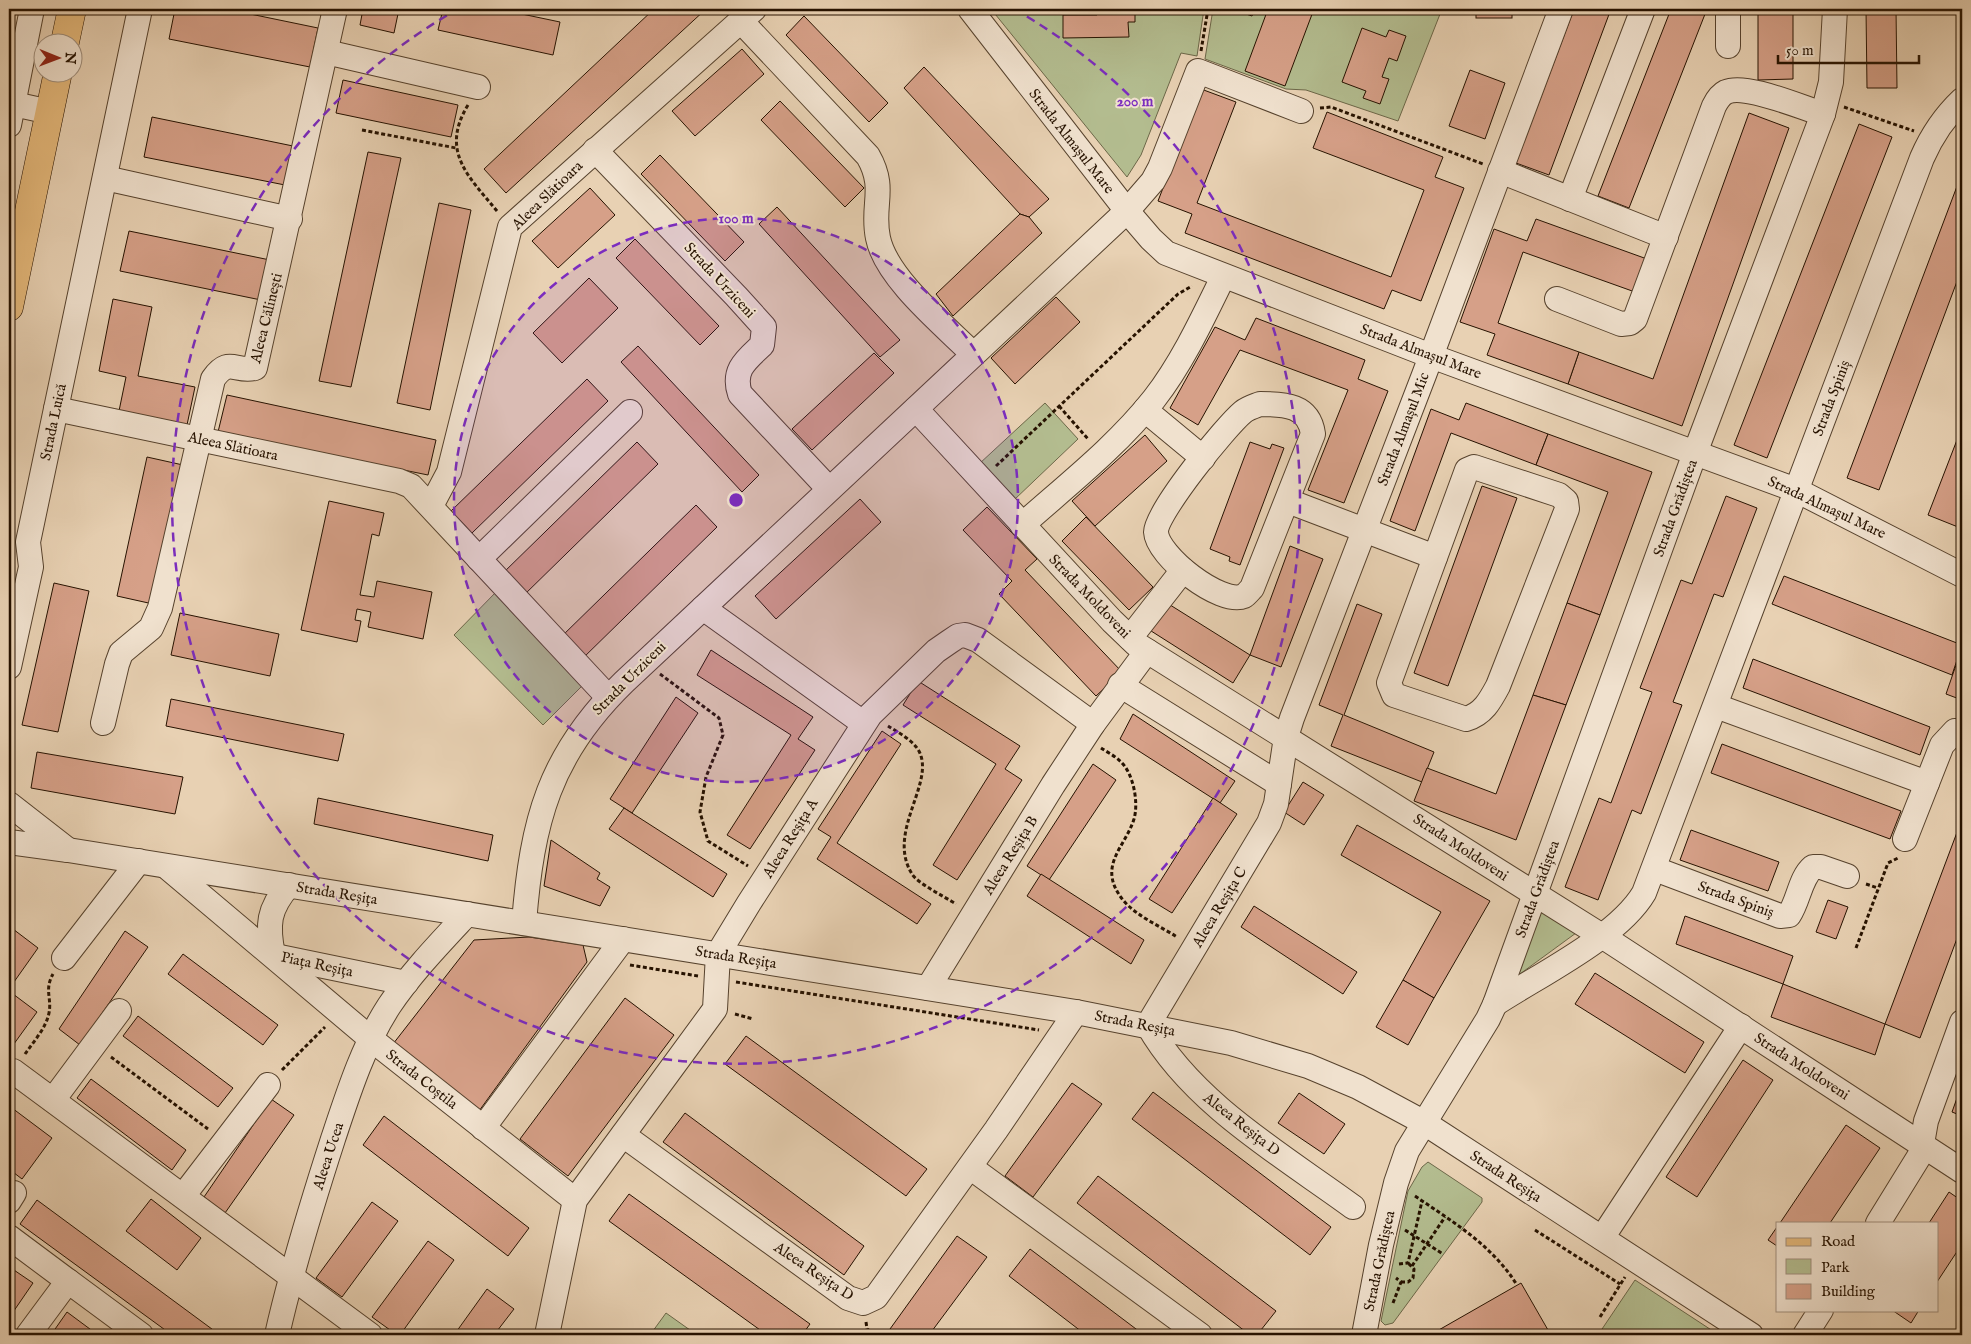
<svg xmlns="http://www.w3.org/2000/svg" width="1971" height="1344" font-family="'IM FELL English',serif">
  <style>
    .green { fill: #b3bc8f; stroke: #6c6748 }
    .building { fill: #d6a088; stroke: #261200 }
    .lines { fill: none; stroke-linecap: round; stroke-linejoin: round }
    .minor-casing { stroke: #56422d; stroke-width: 26 }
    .major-casing { stroke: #261200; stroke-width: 29 }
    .path { stroke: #261200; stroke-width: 3; stroke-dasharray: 4 2.5; stroke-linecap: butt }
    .minor { stroke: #f0e1ce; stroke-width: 24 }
    .major { stroke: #e4b87a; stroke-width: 28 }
    .ring { fill: none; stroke: #7b2cbf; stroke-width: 2.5; stroke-dasharray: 9 6 }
    .labels { text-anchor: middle; stroke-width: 4; stroke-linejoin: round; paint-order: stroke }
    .street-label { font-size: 15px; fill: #261200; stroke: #f0e1ce }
    .centre { fill: #7b2cbf; stroke: #f0e1ce; stroke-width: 2.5 }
    .ring-label { font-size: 15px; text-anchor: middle; font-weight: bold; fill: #7b2cbf; stroke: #f0e1ce; stroke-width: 4; stroke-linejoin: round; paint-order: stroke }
  </style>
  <rect width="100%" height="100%" fill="#e8d1b3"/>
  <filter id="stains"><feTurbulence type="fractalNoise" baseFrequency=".004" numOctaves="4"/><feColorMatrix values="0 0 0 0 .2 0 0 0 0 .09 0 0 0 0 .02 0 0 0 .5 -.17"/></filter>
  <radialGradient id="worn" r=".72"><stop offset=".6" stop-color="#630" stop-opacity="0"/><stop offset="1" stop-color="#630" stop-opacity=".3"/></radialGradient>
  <g class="green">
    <polygon points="991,9 1204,9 1197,56 1181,53 1141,155 1127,177"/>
    <polygon points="1213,9 1442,9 1398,121 1306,90 1286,89 1205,59"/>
    <polygon points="1045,403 1078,439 1014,500 979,464"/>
    <polygon points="497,591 586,682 543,725 454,635"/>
    <polygon points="1538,909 1576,933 1509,982"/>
    <polygon points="1428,1162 1482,1198 1482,1202 1393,1323 1385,1325 1381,1321 1408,1191 1422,1167"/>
    <polygon points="1635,1280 1719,1335 1598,1335"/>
    <polygon points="666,1313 697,1335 650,1335"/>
  </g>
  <g class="building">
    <polygon points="175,9 226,9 318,28 310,67 169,39"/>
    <polygon points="363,9 399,9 394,33 360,25"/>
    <polygon points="443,9 498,9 560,22 553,55 438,30"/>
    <polygon points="654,9 706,9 506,193 484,169"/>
    <polygon points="1097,9 1135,9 1135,22 1128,22 1129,37 1063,38 1063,15 1097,15"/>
    <polygon points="1231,9 1255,9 1252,16"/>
    <polygon points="1268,9 1314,9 1285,86 1245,71"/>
    <rect x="1476" y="9" width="36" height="9"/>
    <polygon points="1574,9 1611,9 1549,175 1516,163"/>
    <polygon points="1671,9 1707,9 1629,208 1598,196"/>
    <polygon points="1758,9 1793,9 1793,79 1758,80"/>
    <polygon points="1866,9 1896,9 1897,88 1867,88"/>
    <polygon points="804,16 888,103 869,122 786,35"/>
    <polygon points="1362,28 1386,37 1389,30 1406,36 1397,61 1389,58 1382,77 1389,79 1380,104 1363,98 1366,91 1342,82"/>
    <polygon points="742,49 764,74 695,136 672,111"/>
    <polygon points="924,67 1049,199 1029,217 1020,214 904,88"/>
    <polygon points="1470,70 1505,83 1485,139 1449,126"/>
    <polygon points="343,80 458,105 451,137 336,113"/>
    <polygon points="1201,89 1236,102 1197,203 1391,277 1424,190 1313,148 1327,112 1443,157 1435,177 1464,188 1421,301 1392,290 1384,309 1185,233 1192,214 1158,201"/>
    <polygon points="780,101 864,188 845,207 761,120"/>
    <polygon points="1749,113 1789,128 1682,426 1568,384 1579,352 1653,379"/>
    <polygon points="152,117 293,146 285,185 144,157"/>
    <polygon points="1859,124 1892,137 1767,458 1734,445"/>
    <polygon points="368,152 401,158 351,387 319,381"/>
    <polygon points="660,155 744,242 725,261 641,174"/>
    <polygon points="1962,173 1962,268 1879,490 1847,478"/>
    <polygon points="590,188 615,215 558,268 532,241"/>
    <polygon points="439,203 471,210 430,410 397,403"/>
    <polygon points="777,207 900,340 880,357 759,224"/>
    <polygon points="1020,214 1029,217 1042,233 953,316 936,294"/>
    <polygon points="1536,219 1647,259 1635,292 1523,252 1498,323 1579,352 1568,384 1487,355 1495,334 1460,322 1494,229 1527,241"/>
    <polygon points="129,231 270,260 261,300 120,271"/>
    <polygon points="635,239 719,326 700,345 616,258"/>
    <polygon points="589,278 618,308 562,363 533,333"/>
    <polygon points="1056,297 1080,322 1015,384 991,358"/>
    <polygon points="113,299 152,307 138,376 195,387 187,425 119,411 126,377 99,371"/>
    <polygon points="1256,318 1365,360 1358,379 1388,391 1344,503 1308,490 1348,390 1240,350 1198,425 1170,408 1215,327 1245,340"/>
    <polygon points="638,346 759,475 742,492 621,362"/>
    <polygon points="874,353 894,373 812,450 792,429"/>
    <polygon points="587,379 608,401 472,533 451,511"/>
    <polygon points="227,395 436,440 428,475 218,432"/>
    <polygon points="1466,403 1548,434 1536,465 1451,433 1415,531 1390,521 1431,409 1459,420"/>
    <polygon points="1962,427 1962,517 1958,527 1928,515"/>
    <polygon points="1548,434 1652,472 1600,615 1567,603 1608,492 1536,465"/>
    <polygon points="1145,435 1167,461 1095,526 1072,501"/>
    <polygon points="637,442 658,464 522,597 501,575"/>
    <polygon points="1250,442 1270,449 1272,444 1284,448 1240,565 1229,561 1230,557 1210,549"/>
    <polygon points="147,457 183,465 153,604 117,596"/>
    <polygon points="1482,486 1517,498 1448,686 1414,673"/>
    <polygon points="1726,496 1757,508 1723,597 1714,594 1673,702 1682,705 1641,814 1632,810 1598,900 1565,887 1599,798 1611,803 1652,692 1640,688 1681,580 1692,584"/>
    <polygon points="860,499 881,522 776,619 755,596"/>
    <polygon points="329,501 384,513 379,536 372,534 360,595 374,597 377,581 432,592 423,639 368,627 371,612 357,609 355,620 361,621 357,642 301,630"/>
    <polygon points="696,505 717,527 581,660 560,638"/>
    <polygon points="987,507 1037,559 1025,570 1122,672 1096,696 999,594 1012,581 963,530"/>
    <polygon points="1086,517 1153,587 1129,610 1062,541"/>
    <polygon points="1290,546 1323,559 1281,667 1250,655"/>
    <polygon points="1784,576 1962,645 1952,675 1772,604"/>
    <polygon points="54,583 89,591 58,732 22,725"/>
    <polygon points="1167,603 1250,655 1233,683 1148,629"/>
    <polygon points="1567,603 1600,615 1566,705 1533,695"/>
    <polygon points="1357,604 1382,614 1344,715 1434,752 1422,782 1331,746 1343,715 1319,705"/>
    <polygon points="180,613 279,634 270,676 171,655"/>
    <polygon points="711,650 813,717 798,739 815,750 750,849 727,835 791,735 697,675"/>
    <polygon points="1753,659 1930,727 1920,755 1743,688"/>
    <polygon points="1956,665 1962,668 1962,700 1946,694"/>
    <polygon points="918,681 1020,746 1005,769 1022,780 957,880 933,865 996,764 903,705"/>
    <polygon points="1533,695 1566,705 1516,840 1414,801 1427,768 1496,794"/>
    <polygon points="676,697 698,713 632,813 610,799"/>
    <polygon points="171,699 344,734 338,761 166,726"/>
    <polygon points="1133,714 1235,781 1220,803 1120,739"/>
    <polygon points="882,731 901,744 837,843 931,904 917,924 817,859 831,837 818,829"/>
    <polygon points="1722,744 1901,811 1890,839 1711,773"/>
    <polygon points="37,752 183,777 175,814 31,788"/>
    <polygon points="1093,764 1116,780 1049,880 1027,866"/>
    <polygon points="1303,782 1324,795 1304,825 1284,812"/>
    <polygon points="318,798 493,835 488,861 314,824"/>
    <polygon points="1213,798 1237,814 1172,913 1149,899"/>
    <polygon points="624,808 727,874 713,897 609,829"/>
    <polygon points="1962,819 1962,925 1920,1038 1885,1024"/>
    <polygon points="1357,825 1490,901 1434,998 1403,980 1441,912 1341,855"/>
    <polygon points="1691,830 1779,862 1768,891 1680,860"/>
    <polygon points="551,840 600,873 597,879 610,887 600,906 544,886"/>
    <polygon points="1041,874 1144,940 1131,964 1027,896"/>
    <polygon points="1828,900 1848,907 1836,939 1816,932"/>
    <polygon points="1254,906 1357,972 1343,994 1241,927"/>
    <polygon points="1685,916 1793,956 1783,984 1676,944"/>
    <polygon points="9,926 38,948 9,989"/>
    <polygon points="125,931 148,947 80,1045 59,1029"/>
    <polygon points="529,937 583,945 587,962 479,1111 393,1044 474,940"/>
    <polygon points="183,954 278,1025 263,1045 168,974"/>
    <polygon points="1595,973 1704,1042 1685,1073 1575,1004"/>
    <polygon points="1403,980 1434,998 1408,1045 1376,1027"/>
    <polygon points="1783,984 1885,1024 1875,1055 1771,1017"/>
    <polygon points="9,991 37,1012 11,1048 9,1046"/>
    <polygon points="625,998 674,1035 568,1176 520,1139"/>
    <polygon points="138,1016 233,1088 218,1107 123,1036"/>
    <polygon points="746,1036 927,1169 906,1196 725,1064"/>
    <polygon points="1743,1060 1773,1080 1697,1197 1666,1177"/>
    <polygon points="91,1079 186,1150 172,1170 77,1098"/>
    <polygon points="1072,1083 1102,1104 1033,1197 1005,1176"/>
    <polygon points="1962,1084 1962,1116 1952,1112"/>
    <polygon points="1153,1092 1331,1227 1310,1255 1132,1119"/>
    <polygon points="1299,1093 1345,1124 1324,1154 1278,1123"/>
    <polygon points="271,1099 294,1115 225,1213 204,1197"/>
    <polygon points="12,1108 52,1138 22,1179 9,1169 9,1113"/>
    <polygon points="685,1113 864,1246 844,1275 663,1142"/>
    <polygon points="384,1116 529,1228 508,1256 363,1145"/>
    <polygon points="1846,1125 1880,1148 1830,1223 1780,1223"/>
    <polygon points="1098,1176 1276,1311 1257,1335 1250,1335 1077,1203"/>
    <polygon points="1949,1192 1962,1201 1962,1244 1937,1282 1937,1223 1929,1223"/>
    <polygon points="629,1194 810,1324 802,1335 767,1335 609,1221"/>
    <polygon points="151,1199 201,1238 177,1270 126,1231"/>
    <polygon points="37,1200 220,1335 172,1335 20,1224"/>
    <polygon points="372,1202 398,1221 342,1297 316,1278"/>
    <polygon points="1777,1227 1777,1246 1768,1240"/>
    <polygon points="957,1236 987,1257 929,1335 898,1335 890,1329"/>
    <polygon points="428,1241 454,1260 400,1335 397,1335 372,1317"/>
    <polygon points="1030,1249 1144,1335 1086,1335 1009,1276"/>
    <polygon points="11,1268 33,1283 9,1318 9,1271"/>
    <polygon points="1521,1283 1548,1330 1539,1335 1430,1335"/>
    <polygon points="487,1289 514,1309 494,1335 454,1335"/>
    <polygon points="1892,1310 1919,1310 1911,1323"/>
    <polygon points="67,1312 98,1335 57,1335 53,1332"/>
  </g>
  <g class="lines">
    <defs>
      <g id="minor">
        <polyline points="970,9 1127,211 1151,239 1166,253 1431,356 1796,490 1962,575"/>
        <path d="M740,20L868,156C887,189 871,205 878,238C886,278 944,325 973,354"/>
        <polyline points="1728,46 1728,9"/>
        <polyline points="326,52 478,87"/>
        <polyline points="9,103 50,112"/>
        <polyline points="9,125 32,9"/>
        <path d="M595,150L736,296L764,327L762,345C746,360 732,370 740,394L829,489"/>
        <polyline points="1500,171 1666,237"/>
        <polyline points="105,178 290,219"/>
        <polyline points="1570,199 1643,9"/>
        <path d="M1557,299L1621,324L1630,323L1635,319L1714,106C1717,100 1720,95 1726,92C1746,83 1802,108 1823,114"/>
        <path d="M1260,404C1285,404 1309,405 1313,434L1252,588C1250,590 1247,594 1244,596C1221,606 1157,556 1156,532C1156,512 1226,426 1243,412C1248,408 1255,406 1260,404Z"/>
        <polyline points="56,409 399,481 411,486 608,697"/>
        <polyline points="916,409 1112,621 1136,644 1602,936 1962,1171"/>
        <polyline points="1145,410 1203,458"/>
        <path d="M1474,467L1559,495L1566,501L1567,509L1498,686C1490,701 1483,714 1466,719L1394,695L1389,683L1467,470Z"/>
        <polyline points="1288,501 1435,557"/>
        <polyline points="431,506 449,472 510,227 754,9"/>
        <path d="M1022,525C1067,485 1117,446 1154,399C1182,363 1203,318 1223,277"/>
        <polyline points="479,559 630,412"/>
        <polyline points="703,608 863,723"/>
        <polyline points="1130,638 1183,570"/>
        <polyline points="9,667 31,567 28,542 140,9"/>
        <polyline points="1120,685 1279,784"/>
        <polyline points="1716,706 1927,783"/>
        <path d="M103,723L117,664L121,653L151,628L160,608L213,379C229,356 235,373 255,368L335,9"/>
        <polyline points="9,804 68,850"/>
        <polyline points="1905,839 1942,745 1955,731"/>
        <polyline points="9,842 68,850 1076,1012 1231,1043 1308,1066 1358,1087 1423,1122 1751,1335"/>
        <polyline points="167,867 371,1039 575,1200"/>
        <path d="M1655,869L1780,916L1789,915C1799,900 1800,878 1813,867H1821L1847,876"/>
        <path d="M524,923C532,821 549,755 624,682L1127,211L1153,181L1160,168L1198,71L1301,111"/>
        <path d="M273,955C267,925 268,909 289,885"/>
        <polyline points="275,956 406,983"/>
        <polyline points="64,958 139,861"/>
        <polyline points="928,988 1053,785 1093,724 1147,651"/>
        <path d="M1495,1004C1539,975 1618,937 1644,893L1922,158C1932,135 1944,117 1962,100"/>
        <polyline points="13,1071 370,1335"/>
        <polyline points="53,1100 119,1011"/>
        <polyline points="483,1128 623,939"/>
        <polyline points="623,1135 848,1298 863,1303 876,1297 996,1130 1076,1012"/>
        <polyline points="970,1167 1200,1335"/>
        <polyline points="183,1196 268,1085"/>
        <polyline points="9,1201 14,1193"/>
        <path d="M1353,1207C1282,1155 1192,1103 1148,1025L1269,823L1276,804L1286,737L1292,718L1424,375L1561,9"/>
        <polyline points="1878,1223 1920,1155 1926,1121 1962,1022"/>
        <polyline points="9,1237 68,1281"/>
        <polyline points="1602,1238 1741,1026"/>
        <polyline points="28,1335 68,1281 141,1335"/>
        <path d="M277,1335C292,1268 312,1204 333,1139C348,1094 363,1046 389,1006C411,973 440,943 467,914"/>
        <polyline points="547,1335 575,1200 715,1009 718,954 749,903 870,715 936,651 949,642 958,636 965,635 978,640 1093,724"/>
        <polyline points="1364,1335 1381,1245 1396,1183 1407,1151 1488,1019 1495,1004 1695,453 1823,114 1831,82 1835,9"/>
        <polyline points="1805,1335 1821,1310"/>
      </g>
      <g id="major">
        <polyline points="65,42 72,9"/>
        <polyline points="9,307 58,72"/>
      </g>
    </defs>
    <use href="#minor" class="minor-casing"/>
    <use href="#major" class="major-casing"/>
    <g class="path">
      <polyline points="1201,51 1208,9"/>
      <path d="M468,105C440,151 468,176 497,211"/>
      <polyline points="1844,107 1914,131"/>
      <polyline points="1320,108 1331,107 1483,164"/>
      <polyline points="362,130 456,148"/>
      <polyline points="1059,406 1088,439"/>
      <polyline points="996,466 1178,294 1192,286"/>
      <polyline points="660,674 719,718 723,735 706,777 700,812 708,841 748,866"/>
      <path d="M888,726C899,733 917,742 921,756C931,788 887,834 912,874C917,883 945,897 956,904"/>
      <path d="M1101,748C1107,752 1115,756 1120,761C1133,772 1139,802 1134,819C1125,848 1096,866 1123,900C1136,916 1160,926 1177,937"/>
      <polyline points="1866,884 1878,888"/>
      <polyline points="1856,948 1888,863 1898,858"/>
      <polyline points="630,965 698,976"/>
      <polyline points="736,982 1039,1030"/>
      <polyline points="735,1014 753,1019"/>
      <path d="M25,1054C34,1041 46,1028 49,1013C52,998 44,990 53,974"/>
      <polyline points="111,1057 208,1129"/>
      <polyline points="282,1070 325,1027"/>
      <path d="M1415,1196C1453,1222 1492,1245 1517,1285"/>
      <polyline points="1405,1230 1443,1254"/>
      <polyline points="1535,1230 1620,1284"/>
      <polyline points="1399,1264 1408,1263 1422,1201"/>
      <polyline points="1412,1266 1445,1217"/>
      <polyline points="1401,1282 1408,1282 1413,1278 1414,1269 1408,1263"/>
      <polyline points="1393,1303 1401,1282 1396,1278"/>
      <polyline points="1600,1317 1625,1277"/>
      <polyline points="866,1322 867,1329 875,1335"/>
    </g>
    <use href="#minor" class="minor"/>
    <use href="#major" class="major"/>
  </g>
  <circle cx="736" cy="500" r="282" fill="#7b2cbf" fill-opacity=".12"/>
  <g class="ring">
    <circle cx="736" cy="500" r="282"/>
    <path d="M1014 9A564 564 0 1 1 458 9"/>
  </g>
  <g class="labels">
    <g class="street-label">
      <text transform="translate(1072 141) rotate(52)" y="5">Strada Almașul Mare</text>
      <text transform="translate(547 195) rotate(-44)" y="5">Aleea Slătioara</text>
      <text transform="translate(720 280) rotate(47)" y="5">Strada Urziceni</text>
      <text transform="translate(266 318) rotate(-76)" y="5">Aleea Călinești</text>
      <text transform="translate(1421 351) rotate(21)" y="5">Strada Almașul Mare</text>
      <text transform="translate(1831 398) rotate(-69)" y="5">Strada Spiniș</text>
      <text transform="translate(53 422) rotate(-78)" y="5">Strada Luică</text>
      <text transform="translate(1403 429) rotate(-69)" y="5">Strada Almașul Mic</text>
      <text transform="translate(233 446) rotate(12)" y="5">Aleea Slătioara</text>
      <text transform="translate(1827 507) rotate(25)" y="5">Strada Almașul Mare</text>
      <text transform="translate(1675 508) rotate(-70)" y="5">Strada Grădiștea</text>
      <text transform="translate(1090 596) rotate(46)" y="5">Strada Moldoveni</text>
      <text transform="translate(629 678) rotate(-45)" y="5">Strada Urziceni</text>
      <text transform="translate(790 838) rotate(-58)" y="5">Aleea Reșița A</text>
      <text transform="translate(1461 847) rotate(33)" y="5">Strada Moldoveni</text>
      <text transform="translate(1010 855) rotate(-58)" y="5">Aleea Reșița B</text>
      <text transform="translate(1537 889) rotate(-70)" y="5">Strada Grădiștea</text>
      <text transform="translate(337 893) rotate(9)" y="5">Strada Reșița</text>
      <text transform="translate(1736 899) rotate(20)" y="5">Strada Spiniș</text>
      <text transform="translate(1219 907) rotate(-59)" y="5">Aleea Reșița C</text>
      <text transform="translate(736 957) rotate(9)" y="5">Strada Reșița</text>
      <text transform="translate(317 964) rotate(12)" y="5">Piața Reșița</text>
      <text transform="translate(1135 1023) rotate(11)" y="5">Strada Reșița</text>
      <text transform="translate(1802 1066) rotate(33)" y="5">Strada Moldoveni</text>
      <text transform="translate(422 1079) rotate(38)" y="5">Strada Coștila</text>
      <text transform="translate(1242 1124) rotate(38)" y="5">Aleea Reșița D</text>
      <text transform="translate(328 1156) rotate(-72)" y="5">Aleea Ucea</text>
      <text transform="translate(1506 1176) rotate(33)" y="5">Strada Reșița</text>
      <text transform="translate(1379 1261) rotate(-78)" y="5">Strada Grădiștea</text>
      <text transform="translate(814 1271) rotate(34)" y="5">Aleea Reșița D</text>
    </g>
  </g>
  <circle cx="736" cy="500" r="8" class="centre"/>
  <g class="ring-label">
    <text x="1135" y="106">200 m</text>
    <text x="736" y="223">100 m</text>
  </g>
  <rect width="1971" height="1344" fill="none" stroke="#e8d1b3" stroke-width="30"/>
  <rect x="10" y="10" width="1951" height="1324" fill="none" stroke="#261200" stroke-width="2.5"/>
  <rect x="15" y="15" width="1941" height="1314" fill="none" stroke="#261200"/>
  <rect x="1776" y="1222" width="162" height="90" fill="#f0e1ce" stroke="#9f8e7c"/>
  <rect x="1786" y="1238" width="25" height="8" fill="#e4b87a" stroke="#9f8e7c"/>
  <text x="1821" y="1246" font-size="15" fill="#261200">Road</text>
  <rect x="1786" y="1259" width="25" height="15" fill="#b3bc8f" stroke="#9f8e7c"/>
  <text x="1821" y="1272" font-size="15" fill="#261200">Park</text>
  <rect x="1786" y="1284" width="25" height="15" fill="#d6a088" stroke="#9f8e7c"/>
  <text x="1821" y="1296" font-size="15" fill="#261200">Building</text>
  <g transform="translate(58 58) rotate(91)"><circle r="24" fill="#f0e1ce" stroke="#9f8e7c"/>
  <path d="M0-4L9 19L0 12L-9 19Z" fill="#8f2418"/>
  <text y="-8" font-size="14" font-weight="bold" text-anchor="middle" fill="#261200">N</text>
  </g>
  <path d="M1778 55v8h141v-8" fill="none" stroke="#261200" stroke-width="2.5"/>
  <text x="1786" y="55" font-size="15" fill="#261200" stroke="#f0e1ce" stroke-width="4" paint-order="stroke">50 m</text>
  <rect width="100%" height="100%" filter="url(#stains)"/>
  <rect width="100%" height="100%" fill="url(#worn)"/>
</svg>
